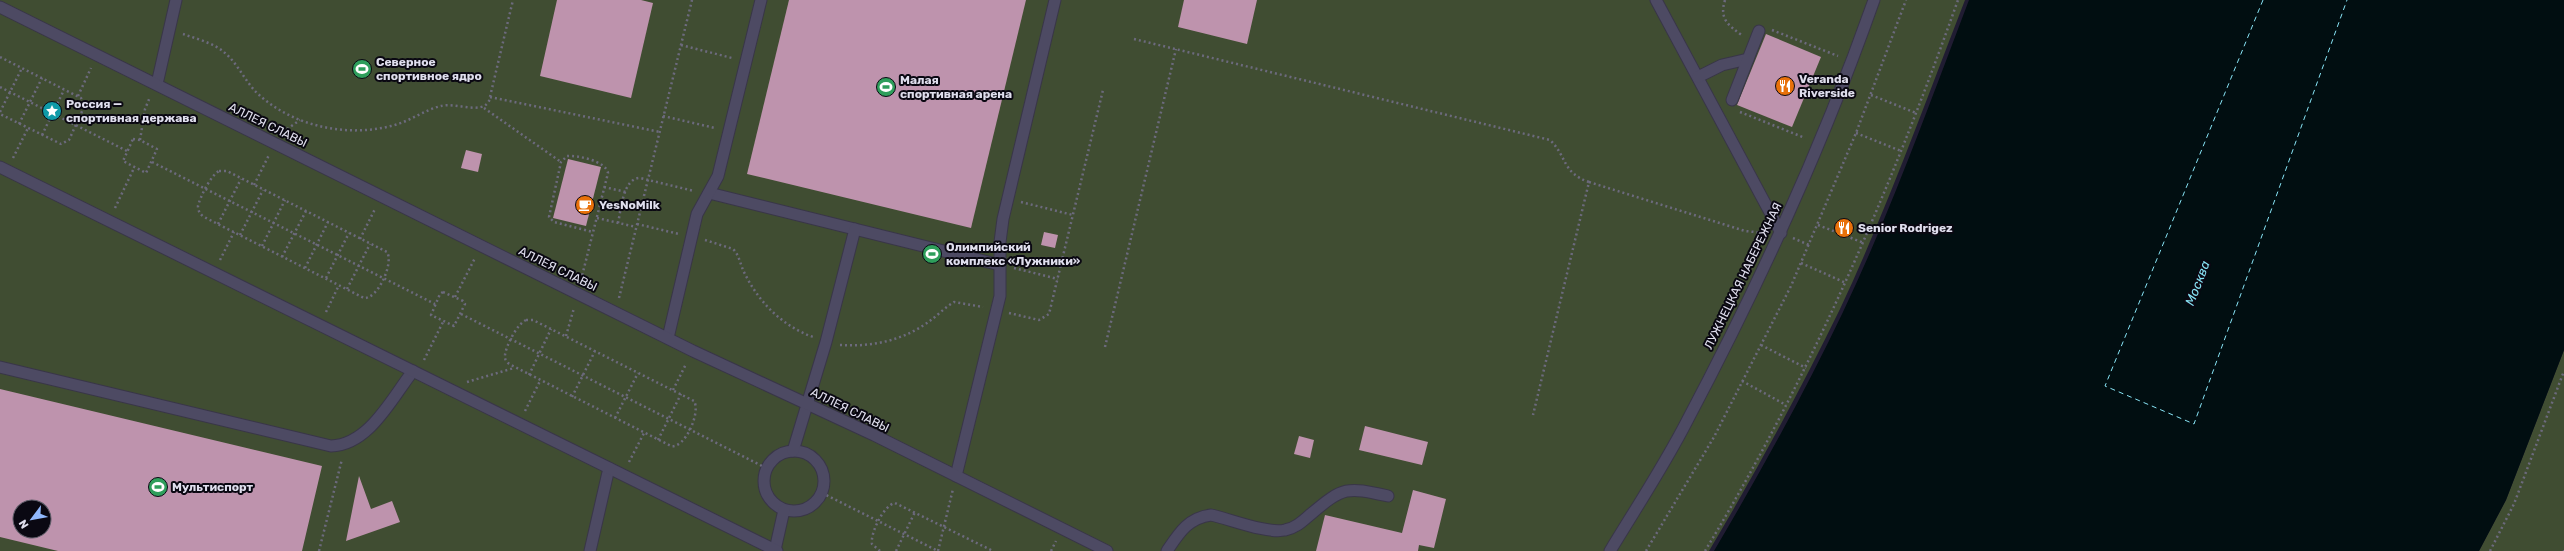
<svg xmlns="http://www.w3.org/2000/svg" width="2564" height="551" font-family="Rubik,sans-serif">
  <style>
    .green { fill: #404d32; fill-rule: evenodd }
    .water { fill: #010e11 }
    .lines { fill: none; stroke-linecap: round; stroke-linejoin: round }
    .ferry { stroke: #88e5f7; stroke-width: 1; stroke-dasharray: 5 4; stroke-linecap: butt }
    .building { fill: #be93ad; fill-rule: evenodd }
    .service-casing { stroke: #393648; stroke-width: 13 }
    .minor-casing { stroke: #393648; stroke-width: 13 }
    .path { stroke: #6c6a7d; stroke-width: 2.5; stroke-dasharray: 2 3; stroke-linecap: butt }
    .service { stroke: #4d4a63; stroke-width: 11 }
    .minor { stroke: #4d4a63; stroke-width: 11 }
    .labels { text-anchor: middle; stroke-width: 4; stroke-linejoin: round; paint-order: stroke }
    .poi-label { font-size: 12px; font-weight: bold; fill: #e0dfee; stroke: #0a0812; text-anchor: start }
    .street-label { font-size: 12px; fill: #e0dfee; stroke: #0a0812 }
    .water-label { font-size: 13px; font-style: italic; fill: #88e5f7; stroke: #0a0812 }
  </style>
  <rect width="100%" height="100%" fill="#201c32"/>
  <g class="green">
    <path d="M0,0H1965C1925,103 1887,209 1840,309C1800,391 1756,472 1709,551H0ZM20,507H44V531H20Z"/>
    <polygon points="2564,350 2564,551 2479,551 2506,500"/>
  </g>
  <path class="water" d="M1969,0H2564V350L2506,500L2479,551H1714C1760,473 1804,394 1843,312C1891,211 1929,105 1969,0Z"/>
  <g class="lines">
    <polyline class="ferry" points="2263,0 2105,386 2194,424 2347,0"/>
  </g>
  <g class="building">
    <polygon points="557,0 641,0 653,3 631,98 540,76"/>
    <polygon points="789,0 1026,0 971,228 747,174"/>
    <polygon points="1184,0 1257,0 1247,44 1178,27"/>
    <polygon points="1766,34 1821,57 1792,127 1737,105"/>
    <polygon points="466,150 482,154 478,172 461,168"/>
    <polygon points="568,159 601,167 586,226 553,218"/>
    <polygon points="1044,232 1058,235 1055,248 1041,245"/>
    <path d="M0,389L322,466L302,551H58L0,537ZM20,507H44V531H20Z"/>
    <polygon points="1365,426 1428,442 1422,465 1359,450"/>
    <polygon points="1299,436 1314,440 1310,458 1294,454"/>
    <polygon points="359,476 371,509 392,501 400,522 346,541"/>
    <polygon points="1413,490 1446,499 1434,548 1419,545 1418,551 1316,551 1325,515 1402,533"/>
  </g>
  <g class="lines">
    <defs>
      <g id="service">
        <polyline points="1656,0 1781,233"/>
        <polyline points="1698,77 1722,65 1748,59"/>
        <polyline points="157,84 176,0"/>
        <polyline points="1732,100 1759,31"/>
        <polyline points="709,193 1000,265"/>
        <polyline points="668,338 697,214 718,176 761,0"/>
        <path d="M0,367L331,446C369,445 392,398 413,371"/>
        <circle cx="794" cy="481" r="30"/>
        <polyline points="793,451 826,342 855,229"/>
        <polyline points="956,476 1000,296 1000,242 1003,219 1055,0"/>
        <polyline points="775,550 784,510"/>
        <polyline points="590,551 609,468"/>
        <path d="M1167,551C1179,533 1188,518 1211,515C1230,519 1267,534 1285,530C1296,528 1303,521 1311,514C1344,486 1347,487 1388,496"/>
      </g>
      <g id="minor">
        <polyline points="0,7 693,351 874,435 1107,551"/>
        <polyline points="0,167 777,551"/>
        <path d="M1610,551C1636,508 1664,466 1687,421C1759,285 1823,145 1874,0"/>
      </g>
    </defs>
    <use href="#service" class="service-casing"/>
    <use href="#minor" class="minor-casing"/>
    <g class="path">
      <path d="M1725,0C1719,19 1728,25 1743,36"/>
      <polyline points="1772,30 1838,56"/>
      <path d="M183,34C197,39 214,43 225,53C237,63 244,79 255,91C289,125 344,138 391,126C409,122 424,110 441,106C455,102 482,115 489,101L513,0"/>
      <path d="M1134,39L1550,140C1567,156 1562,173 1589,182L1533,415"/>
      <polyline points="681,45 732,58"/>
      <polyline points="0,57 81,98 84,107 69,140 61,144 0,114"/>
      <polyline points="0,87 127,151"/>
      <polyline points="1871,95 1916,113"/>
      <polyline points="78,96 91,68"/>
      <polyline points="490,97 660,132"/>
      <polyline points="484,108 561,162"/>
      <polyline points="0,112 22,68"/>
      <polyline points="1740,112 1805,138"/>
      <polyline points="663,116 715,128"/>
      <polyline points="19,124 42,78"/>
      <polyline points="283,132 300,120"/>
      <polyline points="1856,133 1901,151"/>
      <polyline points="42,135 64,90"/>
      <polygon points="133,139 140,140 157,149 146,173 123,161"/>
      <polyline points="140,140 145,109 150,97"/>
      <polyline points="13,158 28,128"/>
      <polyline points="152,162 435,304"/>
      <path d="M219,171H227L387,252C394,263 378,299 364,298L204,217C200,214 198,211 198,206C200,197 211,175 219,171Z"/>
      <polyline points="1589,182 1745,231 1765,233"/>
      <polyline points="254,185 269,155"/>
      <polyline points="604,187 626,192"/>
      <polyline points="1021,202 1073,215"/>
      <polyline points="115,208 134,168"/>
      <polyline points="597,218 636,227"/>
      <path d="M618,223C621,210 623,178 640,178L694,191"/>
      <polyline points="218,224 241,179"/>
      <polyline points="637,224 679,234"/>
      <polyline points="1818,225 1864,243"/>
      <polyline points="240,235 263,190"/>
      <polyline points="1793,238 1809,245"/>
      <polyline points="360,239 375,209"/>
      <path d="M705,240L733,249C740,256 740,265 745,274C759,302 782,326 813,337"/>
      <polyline points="262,246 285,200"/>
      <polyline points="282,257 306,211"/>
      <polyline points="220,260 234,232"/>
      <polyline points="1801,263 1846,283"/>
      <polyline points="305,268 328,222"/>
      <polyline points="1014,268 1058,279"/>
      <polyline points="326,278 349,233"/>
      <path d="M581,280L608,173C606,161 577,155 567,156L561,162L549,217L554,222L593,232"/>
      <polyline points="347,289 370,244"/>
      <polygon points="443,292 463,301 465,304 454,326 431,315 440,294"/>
      <polyline points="455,297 475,258"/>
      <polyline points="619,298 692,0"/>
      <polyline points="326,312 339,285"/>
      <polyline points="1009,313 1039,320 1049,314 1103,90"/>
      <polyline points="461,314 766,468"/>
      <path d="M526,320H533L694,401C701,412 685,449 671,446L511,365C507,363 504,359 505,355C506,346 517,324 526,320Z"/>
      <polyline points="566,336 574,308"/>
      <path d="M840,345C871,347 901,341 927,323C936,317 944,308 954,302L983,307"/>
      <polyline points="1761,345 1806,368"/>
      <polyline points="1105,347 1176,49"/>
      <polyline points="424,360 443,322"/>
      <polyline points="529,375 551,329"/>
      <polyline points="1742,381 1786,405"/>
      <polyline points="467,382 514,368"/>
      <polyline points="673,390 686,364"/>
      <polyline points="572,397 595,351"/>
      <polyline points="525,411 540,381"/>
      <polyline points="615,418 638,373"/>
      <polyline points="658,440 681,394"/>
      <polyline points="629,462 644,433"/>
      <polyline points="822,493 938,551"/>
      <polyline points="319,551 342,459"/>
      <path d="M880,551L872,544C870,533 884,505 895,503L993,551"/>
      <polyline points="896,551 915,512"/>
      <polyline points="938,551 953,489"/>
      <polyline points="1051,551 1056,541"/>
      <polyline points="1646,551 1714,437 1791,286 1856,133 1906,0"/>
      <path d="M1705,551C1810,377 1890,191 1958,0"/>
      <polyline points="2490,551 2514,504 2564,371"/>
      <polyline points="2564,551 2564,550"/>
    </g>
    <use href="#service" class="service"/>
    <use href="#minor" class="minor"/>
  </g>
  <defs>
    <symbol id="stadium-disc" viewBox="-11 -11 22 22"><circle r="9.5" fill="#2e9e5b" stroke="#0a0812"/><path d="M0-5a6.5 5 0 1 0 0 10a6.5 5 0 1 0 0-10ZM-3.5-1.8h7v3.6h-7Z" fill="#fff"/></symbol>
    <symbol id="restaurant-disc" viewBox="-11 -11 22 22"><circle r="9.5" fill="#e8710a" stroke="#0a0812"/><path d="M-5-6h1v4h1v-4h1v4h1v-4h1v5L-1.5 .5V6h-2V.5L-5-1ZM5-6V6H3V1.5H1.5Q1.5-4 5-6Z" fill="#fff"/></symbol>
    <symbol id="sight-disc" viewBox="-11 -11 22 22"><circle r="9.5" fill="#0f9aa8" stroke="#0a0812"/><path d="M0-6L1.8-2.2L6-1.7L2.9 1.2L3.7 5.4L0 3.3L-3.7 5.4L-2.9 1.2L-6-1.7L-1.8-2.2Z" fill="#fff"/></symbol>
    <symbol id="cafe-disc" viewBox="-11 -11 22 22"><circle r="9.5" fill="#e8710a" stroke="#0a0812"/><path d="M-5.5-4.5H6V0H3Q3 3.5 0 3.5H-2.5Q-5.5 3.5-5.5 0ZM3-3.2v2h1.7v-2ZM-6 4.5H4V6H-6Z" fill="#fff"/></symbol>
  </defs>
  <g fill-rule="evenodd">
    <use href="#stadium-disc" x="351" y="58" width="22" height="22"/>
    <use href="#restaurant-disc" x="1774" y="75" width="22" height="22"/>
    <use href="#stadium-disc" x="875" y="76" width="22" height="22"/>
    <use href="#sight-disc" x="41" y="100" width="22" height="22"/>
    <use href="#cafe-disc" x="574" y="194" width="22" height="22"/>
    <use href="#restaurant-disc" x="1833" y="217" width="22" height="22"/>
    <use href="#stadium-disc" x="921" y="243" width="22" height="22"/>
    <use href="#stadium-disc" x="147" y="476" width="22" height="22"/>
  </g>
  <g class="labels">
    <g class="poi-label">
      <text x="376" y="66">Северное<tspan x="376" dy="14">спортивное ядро</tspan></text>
      <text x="1799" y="83">Veranda<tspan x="1799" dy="14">Riverside</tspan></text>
      <text x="900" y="84">Малая<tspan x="900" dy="14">спортивная арена</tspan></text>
      <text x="66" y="108">Россия —<tspan x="66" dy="14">спортивная держава</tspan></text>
      <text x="599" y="209">YesNoMilk</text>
      <text x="1858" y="232">Senior Rodrigez</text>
      <text x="946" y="251">Олимпийский<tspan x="946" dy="14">комплекс «Лужники»</tspan></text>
      <text x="172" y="491">Мультиспорт</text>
    </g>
    <g class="street-label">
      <text transform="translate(268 125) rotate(26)" y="4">АЛЛЕЯ СЛАВЫ</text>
      <text transform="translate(558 269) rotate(26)" y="4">АЛЛЕЯ СЛАВЫ</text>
      <text transform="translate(1743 276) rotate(-64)" y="4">ЛУЖНЕЦКАЯ НАБЕРЕЖНАЯ</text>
      <text transform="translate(850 410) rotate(26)" y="4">АЛЛЕЯ СЛАВЫ</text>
    </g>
    <g class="water-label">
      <text transform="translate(2197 283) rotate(-69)" y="5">Москва</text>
    </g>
  </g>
  <g transform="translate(32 519) rotate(238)"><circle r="19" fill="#0a0812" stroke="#605e6a"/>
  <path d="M0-3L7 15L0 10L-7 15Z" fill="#91b8fd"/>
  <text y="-6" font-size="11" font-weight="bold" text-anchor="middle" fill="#e0dfee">N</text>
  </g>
</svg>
